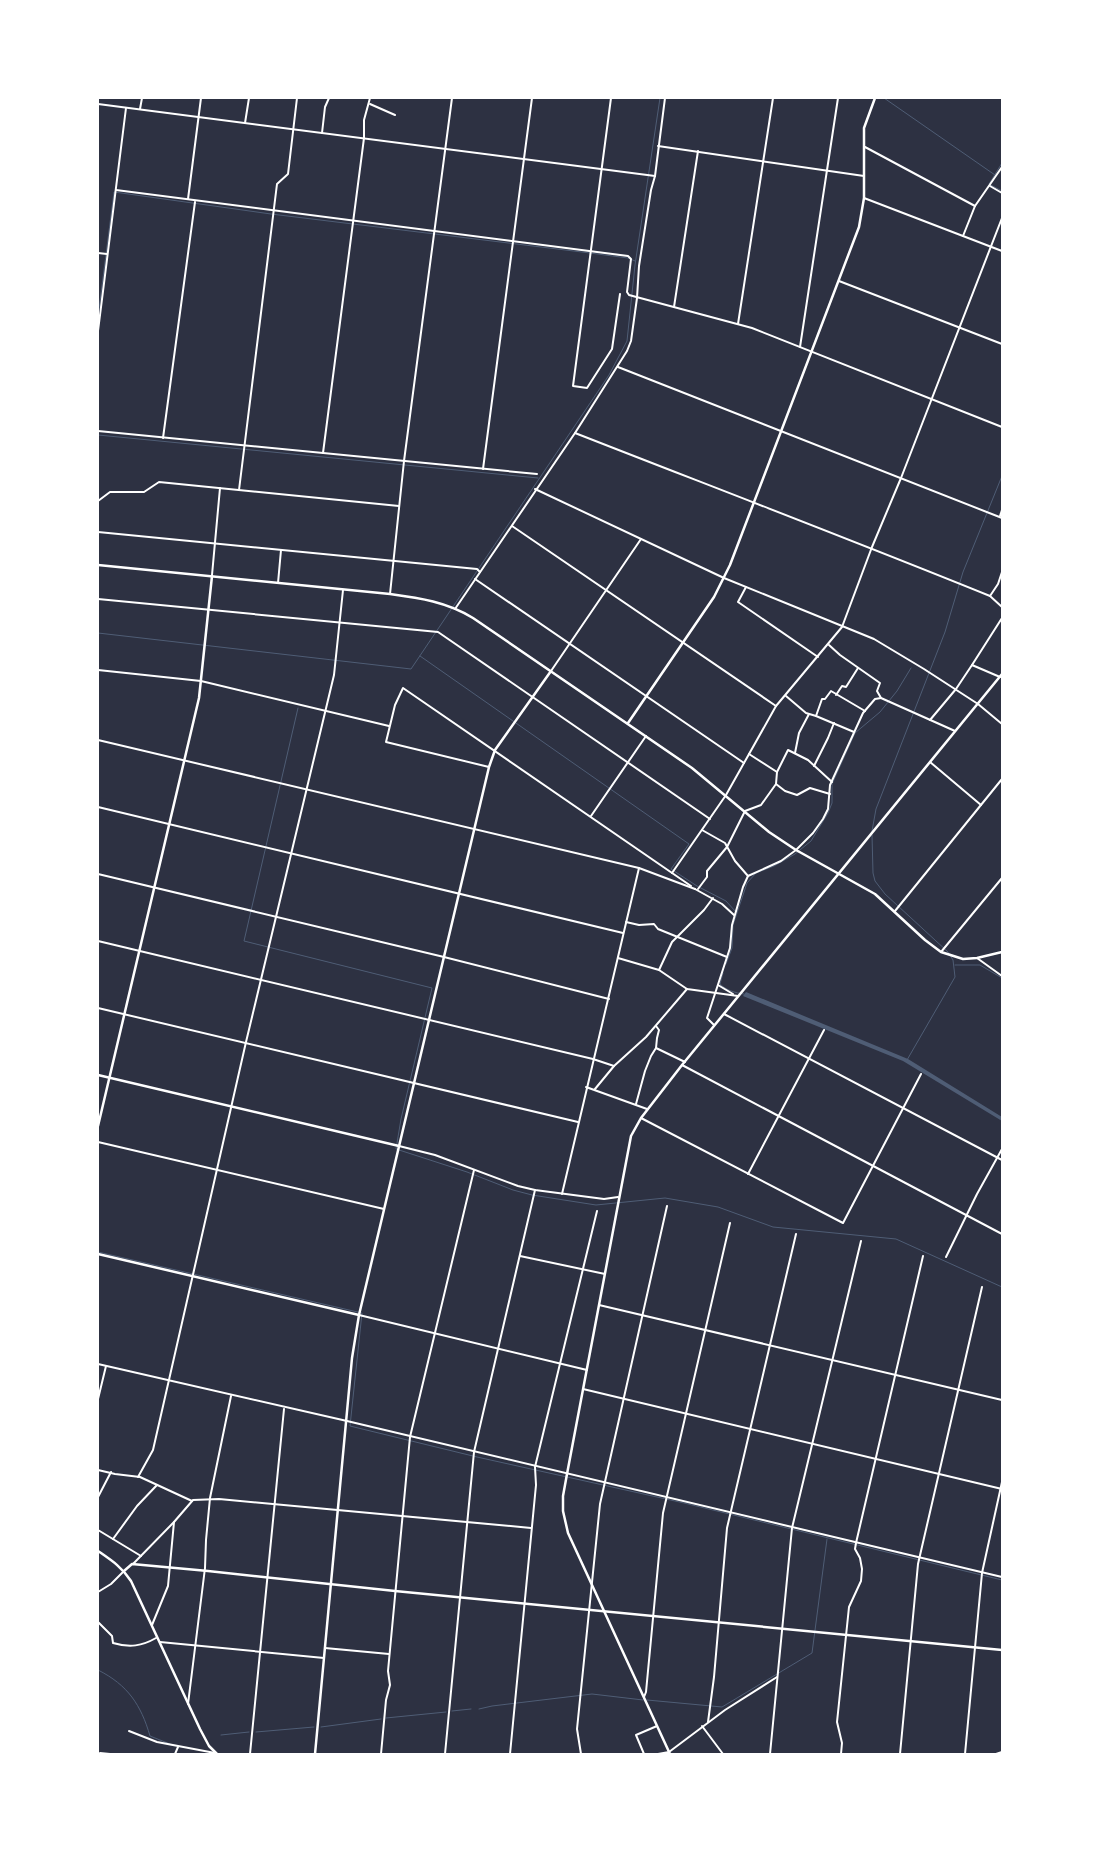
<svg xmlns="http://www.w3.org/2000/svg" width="1100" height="1852" font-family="'Noto Sans',sans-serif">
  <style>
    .water { fill: #4f5d75 }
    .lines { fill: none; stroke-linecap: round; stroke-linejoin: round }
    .stream { stroke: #4f5d75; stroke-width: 1 }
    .minor { stroke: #fff; stroke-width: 2 }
    .tertiary { stroke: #fff; stroke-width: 2.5 }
    .secondary { stroke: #fff; stroke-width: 2.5 }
  </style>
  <rect width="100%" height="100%" fill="#2d3142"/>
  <polygon class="water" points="746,992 908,1059 1002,1117 1002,1121 903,1061 743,996"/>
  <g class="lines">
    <g class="stream">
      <polyline points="884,98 995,175"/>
      <polyline points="1002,163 989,184 1002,191"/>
      <polyline points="98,317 114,192 271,214 590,253 628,258 635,261"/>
      <polyline points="98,435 538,478"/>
      <polyline points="98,633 411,669 609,375 627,341 635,265 660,98"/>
      <polyline points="420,656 689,844 671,869 697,886 726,901 736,912"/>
      <polyline points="298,708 244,941 432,988 401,1119 396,1149 467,1172 513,1190 532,1195 596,1205 665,1198 718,1207 773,1227 896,1239 1002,1287"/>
      <polyline points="872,831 876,809 945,632 963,572 1002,476"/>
      <polyline points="872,835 873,873 875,881 885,894 948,952 953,960 955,977 907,1060"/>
      <polyline points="726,964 732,948 733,925 747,883 756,873 774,866 795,854 811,841 828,813 832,803 832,784 855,733 880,712 897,691 911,668"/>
      <polyline points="955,965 980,965 1002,978"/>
      <path d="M723,973L720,984C726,990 735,993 744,994"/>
      <polyline points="98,1252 362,1313 350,1426 477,1457 684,1503 1002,1580"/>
      <path d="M98,1670C128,1685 141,1705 150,1736L170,1744"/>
      <polyline points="647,1700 722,1707 812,1653 827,1539"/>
      <polyline points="479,1709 492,1706 592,1694 643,1700"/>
      <polyline points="452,1711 471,1709"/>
      <polyline points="386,1718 446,1712"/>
      <polyline points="321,1727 381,1719"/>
      <polyline points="256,1732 314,1727"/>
      <polyline points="221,1735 249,1732"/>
    </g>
    <g class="minor">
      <polyline points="611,98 573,386 587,388 612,349 620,294"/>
      <polyline points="98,104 655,176"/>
      <polyline points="370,104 395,115"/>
      <polyline points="140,109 142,98"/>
      <polyline points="245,123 249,98"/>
      <polyline points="322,133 325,107 329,98"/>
      <polyline points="658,146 864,176"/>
      <polyline points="865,147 975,206"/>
      <polyline points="990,186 1002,193"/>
      <polyline points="116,190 628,256 631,259 627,292 629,295 752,328 1002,427"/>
      <polyline points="864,198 1002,251"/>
      <polyline points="188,199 201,98"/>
      <polyline points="963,236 975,206 1002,167"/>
      <polyline points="98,253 107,254"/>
      <polyline points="839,281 1002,344"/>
      <polyline points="674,307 698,151"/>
      <polyline points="738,324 773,98"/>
      <polyline points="98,331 126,108"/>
      <polyline points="800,347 838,98"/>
      <polyline points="618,367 1002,518"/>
      <polyline points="98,431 537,474"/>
      <path d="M575,433C713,487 852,540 990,596L1002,607"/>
      <polyline points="163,438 195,202"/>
      <polyline points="323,453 364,138 364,120 370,98"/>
      <polyline points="483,469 532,98"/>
      <polyline points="535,489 724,578 874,639 924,669 978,704 1002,724"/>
      <polyline points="239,490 277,184 288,174 297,98"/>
      <polyline points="98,501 110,492 144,492 159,482 399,506"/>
      <polyline points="1000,516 1002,510"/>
      <polyline points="512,526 776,706"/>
      <polyline points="98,532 477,569 480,572"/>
      <polyline points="212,575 220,488"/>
      <polyline points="475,579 744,763"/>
      <polyline points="278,583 281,550"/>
      <polyline points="746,587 738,602 818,657"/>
      <polyline points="390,594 404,461 452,98"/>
      <polyline points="990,596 998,584 1002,572"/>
      <polyline points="98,599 438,632 710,819"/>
      <polyline points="455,609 575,433 627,351 631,341 637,298 639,266 651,190 655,176 665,98"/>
      <polyline points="829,645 840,655 880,683 877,691 881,698 955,731"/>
      <polyline points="972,665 1002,618"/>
      <polyline points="98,670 201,681 389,726"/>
      <polyline points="551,671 641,539"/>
      <polyline points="836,695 842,686 846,687 858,668"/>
      <polyline points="786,696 806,713 816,716 854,732"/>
      <polyline points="816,716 822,699 825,699 831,691 865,711"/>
      <polyline points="930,720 956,689 972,665 1000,677"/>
      <polyline points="98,740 639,868 695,889"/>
      <polyline points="795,753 799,733 809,714"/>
      <polyline points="749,754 777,772 776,784 785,791 797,795 810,788 830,794"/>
      <polyline points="930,762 981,805"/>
      <polyline points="814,766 828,738 834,723"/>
      <polyline points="489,767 386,742 395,705 403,688 691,886"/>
      <polyline points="777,772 788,750 808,760 832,782"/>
      <polyline points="98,807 623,933"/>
      <polyline points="591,816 646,736"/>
      <polyline points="702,830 725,843 735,861 748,876"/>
      <polyline points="672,873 726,795 776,706 842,627 872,547 901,478 1002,218"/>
      <polyline points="98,874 444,957 609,999"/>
      <polyline points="695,889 722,904 734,915"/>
      <polyline points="698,889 707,877 707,871 727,847 745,811 761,805 776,784"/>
      <polyline points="895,911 1002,779"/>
      <polyline points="626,922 639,925 654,924 658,929 727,957"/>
      <polyline points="98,941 593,1059 614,1066"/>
      <polyline points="941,952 1002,878"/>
      <polyline points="618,958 659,970 687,989 738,996"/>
      <polyline points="977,958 1002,976"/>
      <polyline points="659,970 672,942 704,910 713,898"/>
      <polyline points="718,985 733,994"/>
      <polyline points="98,1008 578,1122"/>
      <polyline points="724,1014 1002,1160"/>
      <polyline points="714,1025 707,1018 730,948 732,925 743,887 748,876 781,861 796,850 813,833 823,819 828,809 830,785 863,713 875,699 881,698"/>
      <polyline points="656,1048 685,1062"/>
      <polyline points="682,1065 1002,1234"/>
      <polyline points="586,1087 647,1109"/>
      <polyline points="595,1089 614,1066 646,1037 687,989"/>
      <polyline points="636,1104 645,1071 651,1056 656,1048 657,1038 659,1030 656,1026"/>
      <polyline points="641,1118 843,1223 921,1074"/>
      <polyline points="98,1142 384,1209"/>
      <polyline points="399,1146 435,1155 518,1186 535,1190 604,1199 618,1197"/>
      <polyline points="748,1174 824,1030"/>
      <polyline points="562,1194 639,868"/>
      <polyline points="520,1256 605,1274"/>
      <polyline points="946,1257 977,1194 1002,1149"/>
      <polyline points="599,1305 1002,1400"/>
      <polyline points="359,1315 587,1370"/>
      <polyline points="98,1364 347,1421 1002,1577"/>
      <polyline points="583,1389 1002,1489"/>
      <polyline points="98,1399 106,1366"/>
      <polyline points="98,1470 115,1474 140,1477 192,1501"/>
      <polyline points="138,1477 153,1450 246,1042 334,675 343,590"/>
      <polyline points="98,1497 111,1472"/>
      <polyline points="98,1530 141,1556"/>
      <polyline points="113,1539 137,1506 157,1485"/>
      <polyline points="133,1564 174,1522 193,1500 219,1499 531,1528"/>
      <polyline points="98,1592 111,1584 124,1571"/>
      <path d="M98,1622L112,1636L113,1643C130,1648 142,1646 156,1638"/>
      <polyline points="152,1625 168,1586 174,1522"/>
      <polyline points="160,1642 324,1658"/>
      <polyline points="325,1648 389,1654"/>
      <polyline points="644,1697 646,1692 663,1513 730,1223"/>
      <polyline points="188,1704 205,1568 206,1540 210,1498 231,1396"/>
      <polyline points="708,1722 714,1677 727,1528 796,1234"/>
      <polyline points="702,1726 723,1754"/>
      <polyline points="129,1731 157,1742 215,1753"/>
      <polyline points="100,1753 110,1754"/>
      <polyline points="175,1754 178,1747"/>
      <polyline points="250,1754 284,1409"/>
      <polyline points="381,1754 386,1700 390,1685 388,1671 410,1437 474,1170"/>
      <polyline points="445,1754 474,1452 535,1190"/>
      <polyline points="510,1754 536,1485 535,1467 597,1211"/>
      <polyline points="581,1754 577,1729 600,1504 667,1206"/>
      <polyline points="644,1754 636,1735 657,1726"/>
      <polyline points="658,1754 669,1752 725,1710 777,1677"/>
      <polyline points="770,1754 792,1528 861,1241"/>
      <polyline points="841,1754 842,1743 837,1722 849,1607 861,1581 862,1569 860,1558 855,1549 856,1543 923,1256"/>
      <polyline points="900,1754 918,1564 982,1287"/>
      <polyline points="965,1754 982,1573 1002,1482"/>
      <polyline points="996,1754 1002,1752"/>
    </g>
    <g class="tertiary">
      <path d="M98,565L390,594C420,598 447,602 473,618L692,768L769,832L796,850L875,894L925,940L941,952L963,959L977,958L1002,952"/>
      <polyline points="628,723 714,597 730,565 859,227 864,198 864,128 875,98"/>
      <polyline points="98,1075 399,1146"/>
      <polyline points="98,1126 199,698 212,576"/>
      <polyline points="98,1254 359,1315"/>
      <polyline points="124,1571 132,1564 208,1571 395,1591 1002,1650"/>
      <polyline points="315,1754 352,1358 359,1315 489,767 495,750 551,671"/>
      <polyline points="670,1754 568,1533 563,1511 563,1496 567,1474 631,1136 641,1118 682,1065 1002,674"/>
    </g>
    <path class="secondary" d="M98,1551C111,1560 122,1567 131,1581L200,1729L209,1746L217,1754"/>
  </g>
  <rect width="1100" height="1852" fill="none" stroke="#ffffff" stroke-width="198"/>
</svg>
